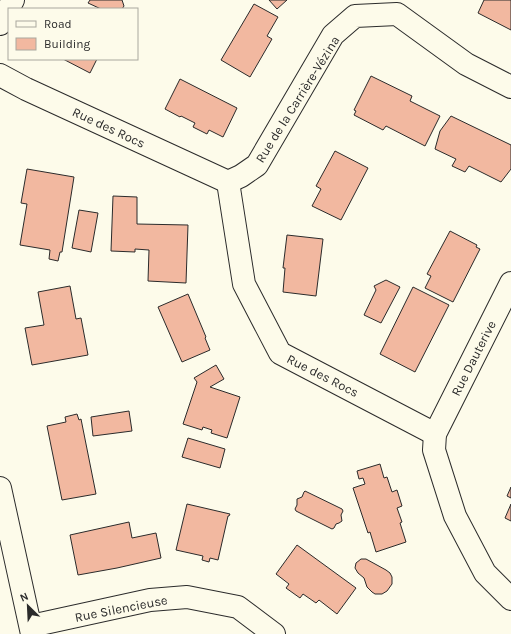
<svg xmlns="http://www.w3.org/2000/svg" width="511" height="634" font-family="Karla,sans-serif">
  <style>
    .building { fill: #f2b8a0; stroke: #2b2b2b }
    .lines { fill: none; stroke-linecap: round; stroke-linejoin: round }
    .minor-casing { stroke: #2b2b2b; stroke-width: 24 }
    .minor { stroke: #fdfbea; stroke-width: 22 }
    .labels { text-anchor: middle; stroke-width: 3; stroke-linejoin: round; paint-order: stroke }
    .street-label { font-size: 13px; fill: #2b2b2b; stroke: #fdfbea }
  </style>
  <rect width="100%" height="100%" fill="#fdfbea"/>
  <g class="building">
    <polygon points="90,0 122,0 124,6 122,9 101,9 88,3"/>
    <polygon points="269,0 287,0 277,9"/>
    <polygon points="484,0 511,0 511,30 478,13"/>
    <polygon points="254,4 278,17 267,36 272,39 250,77 221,60"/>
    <polygon points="63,59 97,59 90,73"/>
    <polygon points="371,76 412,96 410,101 440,116 425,146 386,126 383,130 354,115 356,111 354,110"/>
    <polygon points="180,79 237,108 223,137 209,130 207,134 193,127 195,123 181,116 180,117 165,109"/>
    <polygon points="451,116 511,145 511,169 501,182 469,166 465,172 452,166 456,159 435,149 440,131"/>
    <polygon points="335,151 368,168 341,220 312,206 321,189 316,186"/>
    <polygon points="27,169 74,177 62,252 60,252 58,261 49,259 50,250 20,245 27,204 21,203"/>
    <polygon points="113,196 137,197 137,224 188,225 186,283 148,281 149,250 135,249 135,252 111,251"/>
    <polygon points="79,210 98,213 91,252 72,248"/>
    <polygon points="450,231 477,245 476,247 480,249 453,302 425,288 431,276 427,274"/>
    <polygon points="287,235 323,239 316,296 283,292 285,268 283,268"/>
    <polygon points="386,280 400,287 381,323 364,315 376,290 374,286"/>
    <polygon points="70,286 76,319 81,318 88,355 32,365 25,328 44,325 38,292"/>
    <polygon points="413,287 449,305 415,372 380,354"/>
    <polygon points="188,294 206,337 205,338 210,350 182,362 158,307"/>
    <polygon points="216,365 224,379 210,387 240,397 227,438 211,433 212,430 203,427 202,430 183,424 197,382 194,378"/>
    <polygon points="129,411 132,431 93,436 91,417"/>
    <polygon points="77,414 79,420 81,419 96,494 62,500 47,426 66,422 65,417"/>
    <polygon points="188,438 225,449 220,468 182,457"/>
    <polygon points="380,464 384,478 387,477 392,492 397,490 402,506 397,508 402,522 400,523 406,542 376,552 370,532 368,533 353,488 365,484 363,478 359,479 357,471"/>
    <polygon points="511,487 511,498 507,496"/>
    <polygon points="305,491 342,509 343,511 341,515 342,521 339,523 336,524 334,528 332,529 296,511 295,509 297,505 297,499 302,497 304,492"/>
    <polygon points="187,504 230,514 229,516 228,516 218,560 210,558 209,562 202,560 203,556 176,550"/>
    <polygon points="511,504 511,521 505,518"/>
    <polygon points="129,522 132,538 156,533 161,558 117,568 78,575 70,535"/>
    <polygon points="297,545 356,588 337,614 319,600 316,603 303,594 300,598 286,588 289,584 276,574"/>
    <polygon points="361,559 366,559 386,570 390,573 392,577 392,584 387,591 382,594 375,594 372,592 367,587 364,578 358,573 355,568 356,563"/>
  </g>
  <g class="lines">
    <defs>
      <g id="minor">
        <polyline points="0,24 13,0"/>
        <polyline points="0,75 26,89 228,182"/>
        <polyline points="228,182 241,176 257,165 333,35 355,16 397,14 466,64 511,87"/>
        <polyline points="228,182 244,284 280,353 435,434"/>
        <polyline points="511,283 435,434 434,450 455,516 485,573 511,599"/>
        <polyline points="0,488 32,634"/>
        <polyline points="31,626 150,600 187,597 238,607 274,634"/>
      </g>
    </defs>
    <use href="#minor" class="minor-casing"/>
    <use href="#minor" class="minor"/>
  </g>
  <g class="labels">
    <g class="street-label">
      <text transform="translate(297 99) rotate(-58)" y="5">Rue de la Carrière-Vézina</text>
      <text transform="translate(109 127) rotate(25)" y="5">Rue des Rocs</text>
      <text transform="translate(473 358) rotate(-63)" y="5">Rue Dauterive</text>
      <text transform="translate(323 375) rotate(27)" y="5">Rue des Rocs</text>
      <text transform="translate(121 608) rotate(-11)" y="5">Rue Silencieuse</text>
    </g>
  </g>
  <rect x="8" y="8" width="130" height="52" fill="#fdfbea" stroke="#a9a89e"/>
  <rect x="16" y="21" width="20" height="6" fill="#fdfbea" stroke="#a9a89e"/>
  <text x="44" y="28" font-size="12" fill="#2b2b2b">Road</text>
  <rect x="16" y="38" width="20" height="12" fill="#f2b8a0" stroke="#a9a89e"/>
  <text x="44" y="48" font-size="12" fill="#2b2b2b">Building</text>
  <g transform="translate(28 606) rotate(336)" stroke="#fdfbea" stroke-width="3" paint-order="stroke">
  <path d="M0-3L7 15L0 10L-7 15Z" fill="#2b2b2b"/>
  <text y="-6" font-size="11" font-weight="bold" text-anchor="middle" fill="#2b2b2b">N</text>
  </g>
</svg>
